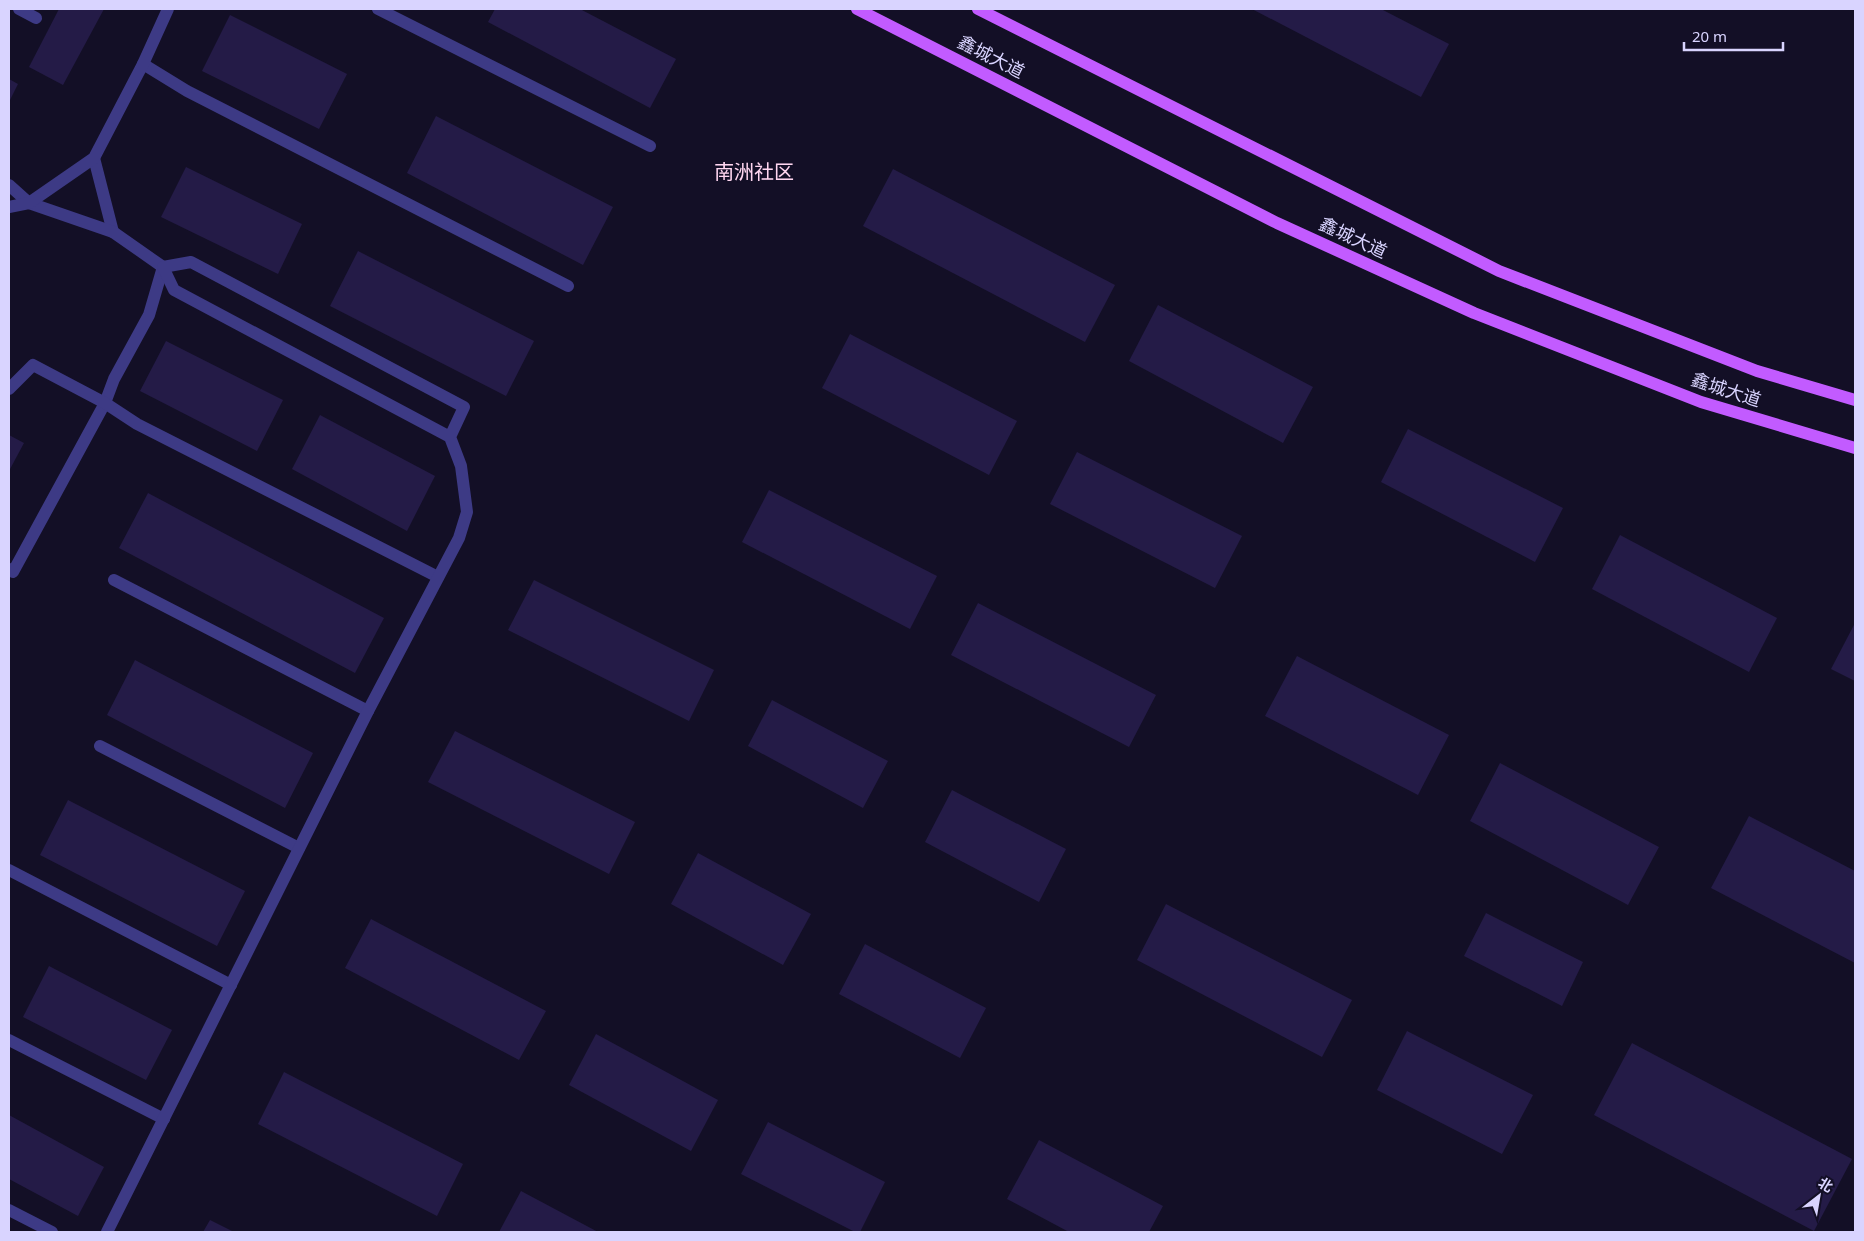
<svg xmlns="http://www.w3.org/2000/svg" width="1864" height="1241" font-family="'Noto Sans','Noto Sans SC',sans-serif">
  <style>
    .building { fill: #241b47 }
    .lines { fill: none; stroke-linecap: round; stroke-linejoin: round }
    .minor { stroke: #3d3a85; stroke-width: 12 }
    .major { stroke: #c25bff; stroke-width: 12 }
    .labels { text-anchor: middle; stroke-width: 4; stroke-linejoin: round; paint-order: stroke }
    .street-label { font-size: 18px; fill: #d9d4ff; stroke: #130f26 }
    .quarter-label { font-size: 20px; fill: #ffd6f0; stroke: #130f26 }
  </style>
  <rect width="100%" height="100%" fill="#130f26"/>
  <g class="building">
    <polygon points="59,9 104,9 63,85 29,67"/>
    <polygon points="495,9 580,9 676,59 650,108 488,22"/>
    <polygon points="1252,9 1381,9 1449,44 1421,97"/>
    <polygon points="230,15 347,74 319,129 202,71"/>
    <polygon points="9,79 18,84 9,102"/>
    <polygon points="436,116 613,207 583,265 407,173"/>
    <polygon points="186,167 302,224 278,274 161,217"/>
    <polygon points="893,169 1115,285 1085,342 863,226"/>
    <polygon points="358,251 534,341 506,396 330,306"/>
    <polygon points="1158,305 1313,387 1283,443 1129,361"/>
    <polygon points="850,334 1017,421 989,475 822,388"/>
    <polygon points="166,341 283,400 257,451 140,391"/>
    <polygon points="320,415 435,476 407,531 292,469"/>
    <polygon points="1408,429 1563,508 1535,562 1381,482"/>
    <polygon points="9,435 24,443 9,471"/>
    <polygon points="1077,452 1242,536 1215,588 1050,504"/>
    <polygon points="769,490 937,576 910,629 742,542"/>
    <polygon points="148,493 384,618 355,673 119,548"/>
    <polygon points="1620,535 1777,618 1749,672 1592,589"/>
    <polygon points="534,580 714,670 689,721 508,630"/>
    <polygon points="978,603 1156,695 1129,747 951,655"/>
    <polygon points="1855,623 1855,681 1831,669"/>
    <polygon points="1297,656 1449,735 1418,795 1265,716"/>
    <polygon points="135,660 313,753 285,808 107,715"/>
    <polygon points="772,700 888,761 863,808 748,746"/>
    <polygon points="455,731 635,822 609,874 428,782"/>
    <polygon points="1500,763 1659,847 1628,905 1470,821"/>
    <polygon points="952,790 1066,849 1039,902 925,842"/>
    <polygon points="68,800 245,891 217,946 40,855"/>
    <polygon points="1749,816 1855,871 1855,963 1711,888"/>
    <polygon points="698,853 811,914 783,965 671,904"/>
    <polygon points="1166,904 1352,1000 1322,1057 1137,960"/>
    <polygon points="1486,913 1583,962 1562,1006 1464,956"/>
    <polygon points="371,919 546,1011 519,1060 345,968"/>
    <polygon points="865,944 986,1008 960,1058 839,994"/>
    <polygon points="49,966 172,1030 146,1080 23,1017"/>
    <polygon points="1407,1031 1533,1095 1502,1154 1377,1090"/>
    <polygon points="596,1034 718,1100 691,1151 569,1085"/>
    <polygon points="1632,1043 1852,1159 1814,1231 1594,1115"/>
    <polygon points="284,1072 463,1164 437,1216 258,1124"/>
    <polygon points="9,1115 104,1167 78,1216 9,1179"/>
    <polygon points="768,1122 885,1182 860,1232 855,1232 741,1174"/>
    <polygon points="1039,1140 1163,1206 1149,1232 1069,1232 1007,1199"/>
    <polygon points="521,1191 598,1232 499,1232"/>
    <polygon points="210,1220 234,1232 203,1232"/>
  </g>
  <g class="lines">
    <g class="minor">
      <polyline points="19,9 36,18"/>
      <polyline points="378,9 650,146"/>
      <polyline points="143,64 187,91 568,286"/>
      <polyline points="94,158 113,232"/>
      <polyline points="9,185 29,203 113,232 163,267 149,315 114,379 105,403 13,572 9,569"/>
      <polyline points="9,207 29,203 94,158 143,64 168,9"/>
      <polyline points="9,389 33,365 105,403 137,424 438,577"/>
      <polyline points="114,580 368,711"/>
      <polyline points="100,746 299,848"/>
      <polyline points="9,870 231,985"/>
      <polyline points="9,1040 164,1119"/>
      <polyline points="9,1210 52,1232"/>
      <polyline points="107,1232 368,711 459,538 467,512 461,466 450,437 464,407 191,262 163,267 174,290 450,437"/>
    </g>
    <g class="major">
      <polyline points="857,9 1277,223 1474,313 1701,402 1855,448"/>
      <polyline points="978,9 1499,271 1757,371 1855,400"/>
    </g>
  </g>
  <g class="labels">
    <g class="street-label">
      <text transform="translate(991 57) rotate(27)" y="6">鑫城大道</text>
      <text transform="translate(1353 238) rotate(25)" y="6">鑫城大道</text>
      <text transform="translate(1726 390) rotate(18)" y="6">鑫城大道</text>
    </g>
    <g class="quarter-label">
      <text x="754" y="179">南洲社区</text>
    </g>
  </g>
  <rect width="1864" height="1241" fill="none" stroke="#d9d4ff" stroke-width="20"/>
  <g transform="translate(1819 1196) rotate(31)" stroke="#130f26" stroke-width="4" paint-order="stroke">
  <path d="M0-4L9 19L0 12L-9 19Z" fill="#d9d4ff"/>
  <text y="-8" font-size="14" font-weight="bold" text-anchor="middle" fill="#d9d4ff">北</text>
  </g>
  <path d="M1684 42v8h99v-8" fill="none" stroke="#d9d4ff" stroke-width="2.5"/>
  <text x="1692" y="42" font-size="15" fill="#d9d4ff" stroke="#130f26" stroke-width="4" paint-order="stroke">20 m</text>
</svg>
